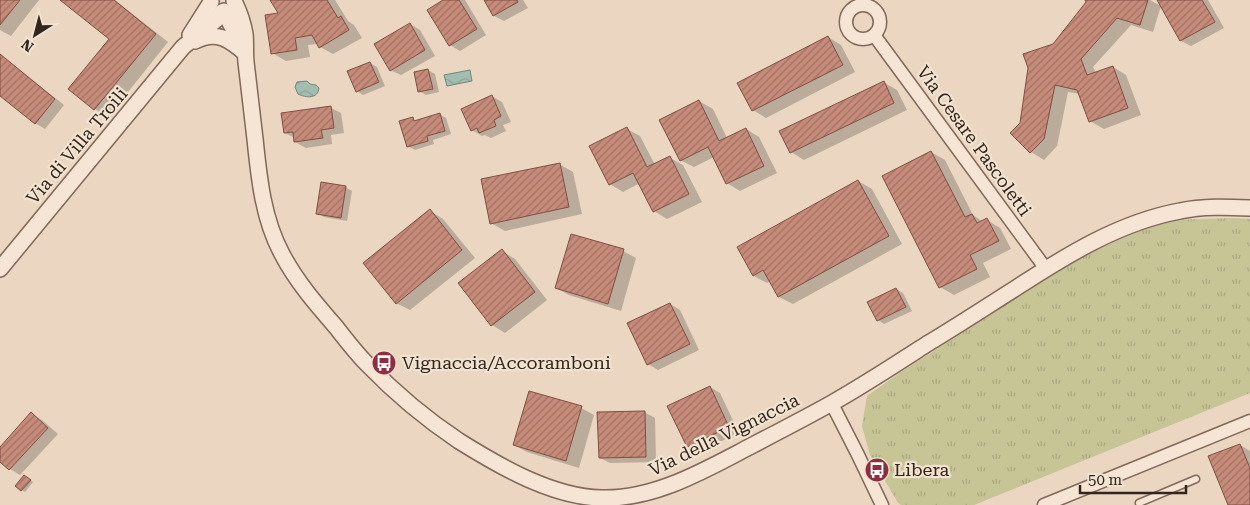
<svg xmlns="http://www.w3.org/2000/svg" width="1250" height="505" font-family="'Roboto Serif',serif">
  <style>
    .park { fill: url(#park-tufts) }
    .water { fill: url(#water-waves); stroke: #6c8a7d }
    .shadow { fill: #0003 }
    .building { fill: url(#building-hatch); stroke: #804f42 }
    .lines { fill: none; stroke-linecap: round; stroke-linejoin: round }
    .service-casing { stroke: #82685a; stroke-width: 9 }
    .minor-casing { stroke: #82685a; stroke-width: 15 }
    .tertiary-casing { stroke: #82685a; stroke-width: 18 }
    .service { stroke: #f6e5d4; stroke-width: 6 }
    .minor { stroke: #f6e5d4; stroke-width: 12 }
    .tertiary { stroke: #f6e5d4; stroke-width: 15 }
    .labels { text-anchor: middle; stroke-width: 4.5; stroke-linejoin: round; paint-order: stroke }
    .street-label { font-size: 18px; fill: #33241d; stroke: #f2e2d0 }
    .poi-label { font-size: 18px; fill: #33241d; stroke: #f2e2d0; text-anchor: start }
  </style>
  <defs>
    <pattern id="park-tufts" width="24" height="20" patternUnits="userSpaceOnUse" patternTransform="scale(1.25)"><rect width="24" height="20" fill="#c7c496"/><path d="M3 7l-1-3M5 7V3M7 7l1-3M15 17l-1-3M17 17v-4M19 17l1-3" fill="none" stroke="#aba881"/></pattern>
    <pattern id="water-waves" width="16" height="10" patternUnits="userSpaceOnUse" patternTransform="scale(1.25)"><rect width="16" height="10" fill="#a4bdb1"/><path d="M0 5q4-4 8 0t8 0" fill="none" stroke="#8ea298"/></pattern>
    <pattern id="building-hatch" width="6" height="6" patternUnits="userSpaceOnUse" patternTransform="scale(1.25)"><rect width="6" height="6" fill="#c68b7a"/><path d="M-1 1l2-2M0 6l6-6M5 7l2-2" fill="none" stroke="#a17163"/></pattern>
  </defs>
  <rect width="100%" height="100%" fill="#ead6c1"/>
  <polygon class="park" points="1232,218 1250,219 1250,393 974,505 901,505 898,503 870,455 862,426 867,396 901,372 1043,281 1083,257 1126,236 1173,220"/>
  <g class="water">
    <polygon points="470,70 472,81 447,86 444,75"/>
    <path d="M307,81L310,84L316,85L319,88C318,99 306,98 298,94L295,87L297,82Z"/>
  </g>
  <g class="shadow">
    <polygon points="0,0 39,0 11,36 0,30"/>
    <polygon points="62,0 115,0 168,42 108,117 95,109 70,89 110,39"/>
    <polygon points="272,0 335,0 348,21 354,25 362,38 333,54 320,47 318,44 308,45 310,57 286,61 272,53 280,14"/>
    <polygon points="445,0 465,0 486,35 460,51 450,45"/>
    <polygon points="485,0 523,0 528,8 504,21 494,16"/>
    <polygon points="1086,0 1150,0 1161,6 1153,32 1131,25 1093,67 1096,73 1113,67 1126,75 1141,115 1104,129 1090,121 1080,94 1068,92 1057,146 1044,160 1031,152 1021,124 1054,46 1087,3"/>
    <polygon points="1158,0 1208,0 1224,28 1191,46 1181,41"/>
    <polygon points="410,24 420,30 435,56 401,75 390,70"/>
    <polygon points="828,37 841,45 855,72 766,118 753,110"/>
    <polygon points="0,54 64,105 45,129 35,123 0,94"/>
    <polygon points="370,63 377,67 385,86 363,95 357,91"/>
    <polygon points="428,70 435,74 439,92 426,95 419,91"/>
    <polygon points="883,82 897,90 907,110 804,160 791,152"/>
    <polygon points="492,96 502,102 511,122 503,125 506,131 491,138 485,135 482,136 472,130"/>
    <polygon points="699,101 713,109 727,138 746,129 759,137 777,173 740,191 727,183 714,157 694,167 680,160"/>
    <polygon points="331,108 341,113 344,133 331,135 332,144 306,148 295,142 295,138 285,133"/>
    <polygon points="439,114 446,118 451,134 433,140 434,144 415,150 408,146 413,119 417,121"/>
    <polygon points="627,129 640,136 655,165 670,158 683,165 702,202 667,219 654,211 640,183 623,192 610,184"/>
    <polygon points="931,152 945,160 973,215 983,222 987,220 1000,228 1011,249 983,263 990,277 954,295 940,287"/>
    <polygon points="559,164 573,172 582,214 505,231 491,223"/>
    <polygon points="858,181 872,189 902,244 793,304 779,297 771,281 767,283 754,276"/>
    <polygon points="345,187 352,191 347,221 324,217 317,213"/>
    <polygon points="430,211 443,219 475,258 410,310 396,303"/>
    <polygon points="502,251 515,259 547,300 505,333 492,325"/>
    <polygon points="623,251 636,258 621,311 569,295 556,288"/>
    <polygon points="896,289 903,293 912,311 884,324 878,320"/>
    <polygon points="670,304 680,310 699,350 658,370 648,364"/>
    <polygon points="710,387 720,393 739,433 698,452 688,447"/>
    <polygon points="581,408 594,415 579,468 527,452 514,445"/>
    <polygon points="644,412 655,418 656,462 610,463 600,458"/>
    <polygon points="32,414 42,420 58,434 20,475 10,469 0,460 0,448"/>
    <polygon points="1240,445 1250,451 1250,505 1229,505"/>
    <polygon points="28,478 33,482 25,492 16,486"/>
  </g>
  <g class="building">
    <polygon points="0,0 20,0 0,25"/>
    <polygon points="60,0 114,0 156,34 94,110 68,89 109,39"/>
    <polygon points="270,0 327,0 338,18 341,16 349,30 319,48 312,35 295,38 297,50 271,54 265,15 278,13"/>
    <polygon points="443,0 459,0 477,29 449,46 427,10"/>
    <polygon points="484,0 517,0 518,2 493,16"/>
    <polygon points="1085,0 1148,0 1140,25 1117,18 1081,59 1087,75 1113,66 1128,108 1089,122 1077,90 1055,85 1044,139 1030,153 1010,133 1020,123 1028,68 1023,54 1053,44 1086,2"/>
    <polygon points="1157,0 1202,0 1215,22 1180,41"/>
    <polygon points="410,23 425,50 390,71 374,44"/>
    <polygon points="828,36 843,65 752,111 737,83"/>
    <polygon points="0,54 55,99 35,124 0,96"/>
    <polygon points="370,62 379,82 356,92 347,71"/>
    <polygon points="428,69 433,89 418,92 414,72"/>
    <polygon points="884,81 894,103 790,153 779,131"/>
    <polygon points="492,95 501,116 494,120 496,126 479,133 477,128 471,131 461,109"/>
    <polygon points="699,100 719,141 746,128 764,166 726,184 708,147 680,161 659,120"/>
    <polygon points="331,106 334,128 321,130 323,138 294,142 293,132 284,133 281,113"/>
    <polygon points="440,113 445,131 427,136 428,141 407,147 399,121 413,117 414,121"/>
    <polygon points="627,127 647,167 670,156 689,194 653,212 633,173 609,185 589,146"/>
    <polygon points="931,151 965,217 972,214 977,223 987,218 999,241 970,255 977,269 939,288 882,176"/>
    <polygon points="560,163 569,207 490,224 481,179"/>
    <polygon points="858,180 889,236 778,297 763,270 753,276 737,247"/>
    <polygon points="321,182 346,186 341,218 316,214"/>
    <polygon points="430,209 462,250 396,304 363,263"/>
    <polygon points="571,234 624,249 608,304 555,288"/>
    <polygon points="502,249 535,292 491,326 458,283"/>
    <polygon points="896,288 906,307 877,321 867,302"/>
    <polygon points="670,303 690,344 647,365 627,323"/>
    <polygon points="710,386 729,427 687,447 667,406"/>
    <polygon points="529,391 582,406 566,461 513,445"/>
    <polygon points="645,411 646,457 599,458 597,412"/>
    <polygon points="31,412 48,428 9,470 0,462 0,447"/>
    <polygon points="1240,444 1250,468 1250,505 1228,505 1208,456"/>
    <polygon points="24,475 31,480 21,491 15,486"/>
  </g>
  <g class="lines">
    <defs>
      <polyline id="service" points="1139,503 1196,479"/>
      <g id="minor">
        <circle cx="863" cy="22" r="17"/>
        <polyline points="874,35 1046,269"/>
        <polyline points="832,404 858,455 882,505"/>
        <polyline points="1044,505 1250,421"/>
      </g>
      <g id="tertiary">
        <path d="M234,1C239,11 243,22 245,34C246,43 245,53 246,62C249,88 252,113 255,139C259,178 263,219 282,254C296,281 316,304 336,327C346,340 356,353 368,365C395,393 426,419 459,441C499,466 552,497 601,498C654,500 705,470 751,446C778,432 805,418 832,403C864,385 896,364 927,344C957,326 986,307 1016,288C1067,255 1120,222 1180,211C1203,206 1227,207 1250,208"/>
        <polyline points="224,11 242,47"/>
        <polyline points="190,35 211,2"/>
        <path d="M195,41C216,30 229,39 245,53"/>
        <polyline points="0,269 183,47 216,20 222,12"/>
      </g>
    </defs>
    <use href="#service" class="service-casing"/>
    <use href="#minor" class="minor-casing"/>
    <use href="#tertiary" class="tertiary-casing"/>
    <use href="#service" class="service"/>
    <use href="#minor" class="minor"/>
    <use href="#tertiary" class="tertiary"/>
  </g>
  <defs>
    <symbol id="bus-disc" viewBox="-11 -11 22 22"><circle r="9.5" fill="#8d2f41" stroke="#f2e2d0"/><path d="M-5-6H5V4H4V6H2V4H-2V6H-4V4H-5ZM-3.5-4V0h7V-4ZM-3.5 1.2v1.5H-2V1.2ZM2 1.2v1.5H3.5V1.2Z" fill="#fff"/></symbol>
  </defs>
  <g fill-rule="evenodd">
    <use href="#bus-disc" x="370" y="349" width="28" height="28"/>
    <use href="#bus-disc" x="863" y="456" width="28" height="28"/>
  </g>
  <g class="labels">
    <g class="street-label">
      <text transform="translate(974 141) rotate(54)" y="6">Via Cesare Pascoletti</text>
      <text transform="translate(77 146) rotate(-50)" y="6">Via di Villa Troili</text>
      <text transform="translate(724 435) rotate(-26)" y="6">Via della Vignaccia</text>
    </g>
    <g class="poi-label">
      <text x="402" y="369">Vignaccia/Accoramboni</text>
      <text x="894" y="476">Libera</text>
    </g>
  </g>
  <g transform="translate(35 35) rotate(216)" stroke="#f2e2d0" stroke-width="4" paint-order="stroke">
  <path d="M0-4L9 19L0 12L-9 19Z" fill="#33241d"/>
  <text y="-8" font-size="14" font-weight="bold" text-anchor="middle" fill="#33241d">N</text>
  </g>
  <path d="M1080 485v8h106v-8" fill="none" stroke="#33241d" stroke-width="2.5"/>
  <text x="1088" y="485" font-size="15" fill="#33241d" stroke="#f2e2d0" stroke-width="4" paint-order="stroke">50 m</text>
</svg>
